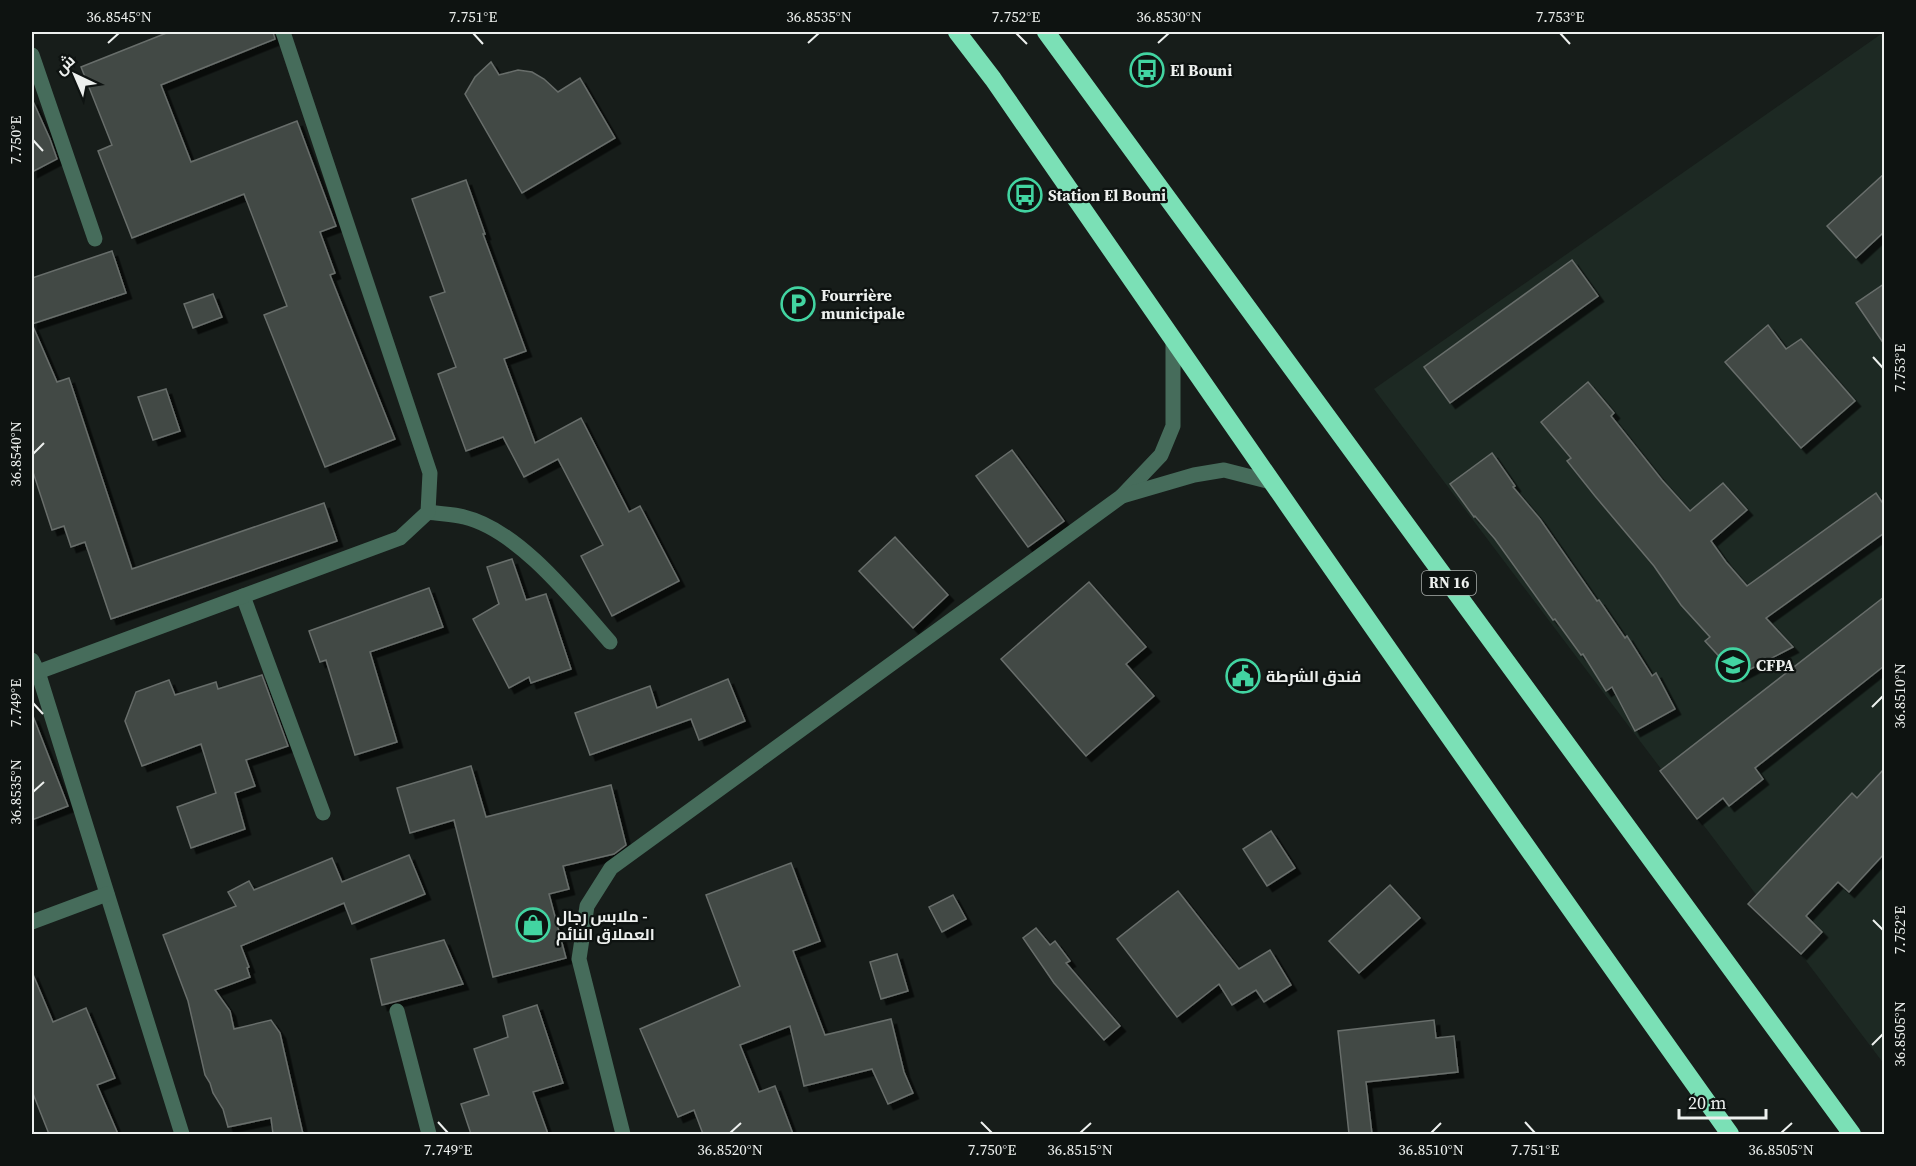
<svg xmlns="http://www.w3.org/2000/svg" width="1916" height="1166" font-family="'Source Serif 4',Cairo,serif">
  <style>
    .built { fill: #1d2923 }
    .building { fill: #424845; stroke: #686e6b; stroke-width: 1.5; filter: url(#shadow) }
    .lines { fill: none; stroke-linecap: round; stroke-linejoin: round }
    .street { stroke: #466c5b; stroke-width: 15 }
    .highway { stroke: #7be0b6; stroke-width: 18 }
    .ticks { fill: none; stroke: #edf0ee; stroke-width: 2 }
    .labels { text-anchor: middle; stroke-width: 4.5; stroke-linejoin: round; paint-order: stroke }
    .shield { fill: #0e1311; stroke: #aaaeac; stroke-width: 1.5 }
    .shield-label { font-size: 15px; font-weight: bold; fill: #edf0ee }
    .poi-label { font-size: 16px; font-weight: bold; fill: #edf0ee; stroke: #0e1311; text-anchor: start }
    .neatline { fill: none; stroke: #edf0ee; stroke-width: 2 }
    .ticks-label { font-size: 15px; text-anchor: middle; fill: #edf0ee }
  </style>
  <defs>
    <filter id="shadow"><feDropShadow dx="5.5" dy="5.5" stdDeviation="0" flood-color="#0009"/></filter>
  </defs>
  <rect width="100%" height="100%" fill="#171d1a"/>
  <polygon class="built" points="1884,32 1884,1064 1374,389"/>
  <g class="building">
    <polygon points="169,32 273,32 275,39 161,85 191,162 297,121 336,226 320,232 335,273 330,275 395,439 325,467 264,315 287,306 244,194 132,238 98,151 112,145 81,67"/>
    <polygon points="491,62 499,75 518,70 532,72 544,79 558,92 580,78 615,138 522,193 465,94 475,77"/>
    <polygon points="32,99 50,139 57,159 32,172"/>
    <polygon points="1884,174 1884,232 1856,258 1827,226"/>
    <polygon points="466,180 485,234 483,234 526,351 504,359 535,443 581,418 629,512 640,506 679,581 612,616 581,556 603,545 558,459 524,477 503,437 466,451 438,374 456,367 430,297 445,292 412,199"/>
    <polygon points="112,251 126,293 32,324 57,382 69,378 132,569 324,503 337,541 111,619 85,542 71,547 64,526 52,530 32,469 32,278"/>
    <polygon points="1572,260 1598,296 1450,403 1424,367"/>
    <polygon points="1884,284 1884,344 1856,303"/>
    <polygon points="213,294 222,317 193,328 184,304"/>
    <polygon points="1768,325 1786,349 1801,339 1855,401 1801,448 1725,362"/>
    <polygon points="1588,382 1614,413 1611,416 1662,480 1690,511 1723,483 1747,510 1711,541 1726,562 1747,586 1876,493 1884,505 1884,533 1766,618 1793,647 1737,676 1705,641 1710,637 1681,605 1654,566 1595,496 1567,461 1571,458 1541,422"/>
    <polygon points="166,389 180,431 153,440 138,397"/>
    <polygon points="1012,450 1064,521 1028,547 976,476"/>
    <polygon points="1492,453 1515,486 1513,487 1540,519 1597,601 1599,600 1625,638 1627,636 1652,676 1656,673 1675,709 1635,731 1612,687 1606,691 1583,654 1581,655 1555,619 1553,620 1495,539 1475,516 1474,517 1450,484"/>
    <polygon points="895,537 948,595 913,628 859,571"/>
    <polygon points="512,559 526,600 546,594 571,669 531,683 529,677 509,688 473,619 499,604 487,567"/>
    <polygon points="1089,582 1146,647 1126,664 1154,696 1086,756 1001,659"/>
    <polygon points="429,588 443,627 370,652 397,742 355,755 326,660 320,662 309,631"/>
    <polygon points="1884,597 1884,666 1755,768 1763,779 1729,806 1723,798 1697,819 1660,771"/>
    <polygon points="262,675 288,746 246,760 255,786 235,793 245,829 191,848 177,807 216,793 201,744 142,766 125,721 136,692 169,680 175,695 216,682 218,689"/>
    <polygon points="728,679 745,721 699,740 691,719 590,755 575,713 650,686 657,708"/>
    <polygon points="32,716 33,716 68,806 32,820"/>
    <polygon points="471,766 486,817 611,785 626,845 614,854 563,866 569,889 549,894 566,958 493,977 454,820 410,833 397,788"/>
    <polygon points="1884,769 1884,854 1849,892 1838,882 1806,916 1822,932 1801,954 1748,904 1852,793 1857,798"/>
    <polygon points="1271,831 1295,868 1267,886 1243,849"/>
    <polygon points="409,855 425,894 352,924 344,903 241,946 249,967 247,968 250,977 215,990 230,1011 234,1029 271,1020 280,1033 303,1134 273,1134 271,1118 228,1127 223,1109 213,1093 210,1083 205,1075 188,1001 163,935 236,906 228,892 249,881 254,890 332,858 342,882"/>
    <polygon points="791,863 820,941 793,951 825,1035 891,1019 904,1072 913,1093 888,1104 872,1069 804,1086 790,1026 740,1045 759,1092 775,1086 793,1134 703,1134 694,1110 678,1117 640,1029 740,986 706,895"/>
    <polygon points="1390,885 1420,918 1359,973 1329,941"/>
    <polygon points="1178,891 1239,969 1270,950 1291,985 1264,1002 1256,990 1232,1005 1219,984 1177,1017 1117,939"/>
    <polygon points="953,895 966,919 942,932 929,907"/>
    <polygon points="1036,928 1050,945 1055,941 1070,961 1066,963 1120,1026 1104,1040 1054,983 1023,938"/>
    <polygon points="444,940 463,984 382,1005 371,959"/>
    <polygon points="897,954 908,991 881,999 870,962"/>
    <polygon points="32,972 53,1022 86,1008 115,1078 97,1085 118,1134 49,1134 32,1091"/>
    <polygon points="537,1005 563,1083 533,1092 548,1134 471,1134 461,1104 489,1095 474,1049 508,1037 503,1016"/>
    <polygon points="1434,1020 1436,1038 1454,1036 1458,1072 1366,1082 1372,1134 1349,1134 1338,1031"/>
  </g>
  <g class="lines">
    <g class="street">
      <polyline points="32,55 95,239"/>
      <polyline points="1122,496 1161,455 1173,426 1173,340"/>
      <path d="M428,512C440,514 453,514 464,517C519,530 574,601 610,642"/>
      <polyline points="243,596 323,813"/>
      <polyline points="32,660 38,672 182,1134"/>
      <polyline points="38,672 400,538 428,512 430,473 283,32"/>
      <polyline points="32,922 107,894"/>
      <polyline points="397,1011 429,1134"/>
      <polyline points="623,1134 579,959 587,906 611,868 1122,496 1194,475 1224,470 1271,482"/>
    </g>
    <g class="highway">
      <path d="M957,32L993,79C1237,432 1481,785 1730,1134"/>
      <polyline points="1046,32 1852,1134"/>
    </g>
  </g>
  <path class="ticks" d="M473,33L483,44M1016,33L1027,44M1560,33L1570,44M108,43L119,33M808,43L819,33M1158,43L1169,33M33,140L43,151M1873,357L1883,368M33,454L44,443M33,703L43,714M1872,707L1883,696M33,792L44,782M1873,920L1883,930M1872,1045L1883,1034M438,1122L448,1133M981,1122L992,1133M1525,1122L1535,1133M730,1133L741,1123M1080,1133L1091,1123M1431,1133L1441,1123M1781,1133L1792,1123"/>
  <defs>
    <symbol id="bus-ring" viewBox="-11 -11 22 22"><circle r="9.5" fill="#0e1311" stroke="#42d4a1" stroke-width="1.5"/><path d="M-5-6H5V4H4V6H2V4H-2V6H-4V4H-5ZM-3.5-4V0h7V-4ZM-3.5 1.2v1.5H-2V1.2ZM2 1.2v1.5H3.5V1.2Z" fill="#42d4a1"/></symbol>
    <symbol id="parking-ring" viewBox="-11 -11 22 22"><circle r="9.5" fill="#0e1311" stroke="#42d4a1" stroke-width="1.5"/><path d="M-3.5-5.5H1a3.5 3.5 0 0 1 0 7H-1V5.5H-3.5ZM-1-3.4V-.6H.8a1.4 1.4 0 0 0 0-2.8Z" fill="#42d4a1"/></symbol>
    <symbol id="university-ring" viewBox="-11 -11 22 22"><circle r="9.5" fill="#0e1311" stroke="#42d4a1" stroke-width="1.5"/><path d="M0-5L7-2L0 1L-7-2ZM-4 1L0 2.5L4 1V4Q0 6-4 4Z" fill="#42d4a1"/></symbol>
    <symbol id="civic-ring" viewBox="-11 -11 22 22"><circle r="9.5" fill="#0e1311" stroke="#42d4a1" stroke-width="1.5"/><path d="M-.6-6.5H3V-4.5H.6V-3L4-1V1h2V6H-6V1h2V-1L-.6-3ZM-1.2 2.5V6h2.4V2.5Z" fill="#42d4a1"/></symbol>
    <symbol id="shop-ring" viewBox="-11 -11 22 22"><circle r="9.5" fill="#0e1311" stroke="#42d4a1" stroke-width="1.5"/><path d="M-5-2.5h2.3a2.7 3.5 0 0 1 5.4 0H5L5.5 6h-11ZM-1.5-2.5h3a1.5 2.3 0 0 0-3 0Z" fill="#42d4a1"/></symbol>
  </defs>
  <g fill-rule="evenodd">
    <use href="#bus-ring" x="1128" y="51" width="38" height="38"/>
    <use href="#bus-ring" x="1006" y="176" width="38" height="38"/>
    <use href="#parking-ring" x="779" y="285" width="38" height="38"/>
    <use href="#university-ring" x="1714" y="646" width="38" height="38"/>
    <use href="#civic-ring" x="1224" y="657" width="38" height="38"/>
    <use href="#shop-ring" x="514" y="906" width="38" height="38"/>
  </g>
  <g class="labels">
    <rect class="shield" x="1422" y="571" width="54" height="24" rx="4.5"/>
    <g class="shield-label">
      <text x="1449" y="588">RN 16</text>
    </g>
    <g class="poi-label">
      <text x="1170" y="76">El Bouni</text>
      <text x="1048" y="201">Station El Bouni</text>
      <text x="821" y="301">Fourrière<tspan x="821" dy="18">municipale</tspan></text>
      <text x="1756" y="671">CFPA</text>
      <text x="1266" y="682">فندق الشرطة</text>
      <text x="556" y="922">ملابس رجال -<tspan x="556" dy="18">العملاق النائم</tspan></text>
    </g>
  </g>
  <rect width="1916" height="1166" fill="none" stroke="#0e1311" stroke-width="66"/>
  <g transform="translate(75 75) rotate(316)" stroke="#0e1311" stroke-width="4.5" paint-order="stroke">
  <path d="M0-4.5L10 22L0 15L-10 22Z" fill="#edf0ee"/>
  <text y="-9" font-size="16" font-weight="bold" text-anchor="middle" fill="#edf0ee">ش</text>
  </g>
  <path d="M1679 1109v9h87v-9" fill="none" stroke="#edf0ee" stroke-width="3"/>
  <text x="1688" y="1109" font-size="18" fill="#edf0ee" stroke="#0e1311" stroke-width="4.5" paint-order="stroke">20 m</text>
  <rect x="33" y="33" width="1850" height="1100" class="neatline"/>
  <g class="ticks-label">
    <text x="119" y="22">36.8545°N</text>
    <text x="473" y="22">7.751°E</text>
    <text x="819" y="22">36.8535°N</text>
    <text x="1016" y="22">7.752°E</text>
    <text x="1169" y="22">36.8530°N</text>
    <text x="1560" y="22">7.753°E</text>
    <text transform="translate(16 140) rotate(-90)" y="5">7.750°E</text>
    <text transform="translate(1900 368) rotate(-90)" y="5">7.753°E</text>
    <text transform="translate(16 454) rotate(-90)" y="5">36.8540°N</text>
    <text transform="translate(1900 696) rotate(-90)" y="5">36.8510°N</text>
    <text transform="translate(16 703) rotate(-90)" y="5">7.749°E</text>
    <text transform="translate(16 792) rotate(-90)" y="5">36.8535°N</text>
    <text transform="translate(1900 930) rotate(-90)" y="5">7.752°E</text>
    <text transform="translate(1900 1034) rotate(-90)" y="5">36.8505°N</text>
    <text x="448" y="1155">7.749°E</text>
    <text x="730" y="1155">36.8520°N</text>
    <text x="992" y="1155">7.750°E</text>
    <text x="1080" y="1155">36.8515°N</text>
    <text x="1431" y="1155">36.8510°N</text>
    <text x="1535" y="1155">7.751°E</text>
    <text x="1781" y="1155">36.8505°N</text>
  </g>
</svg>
